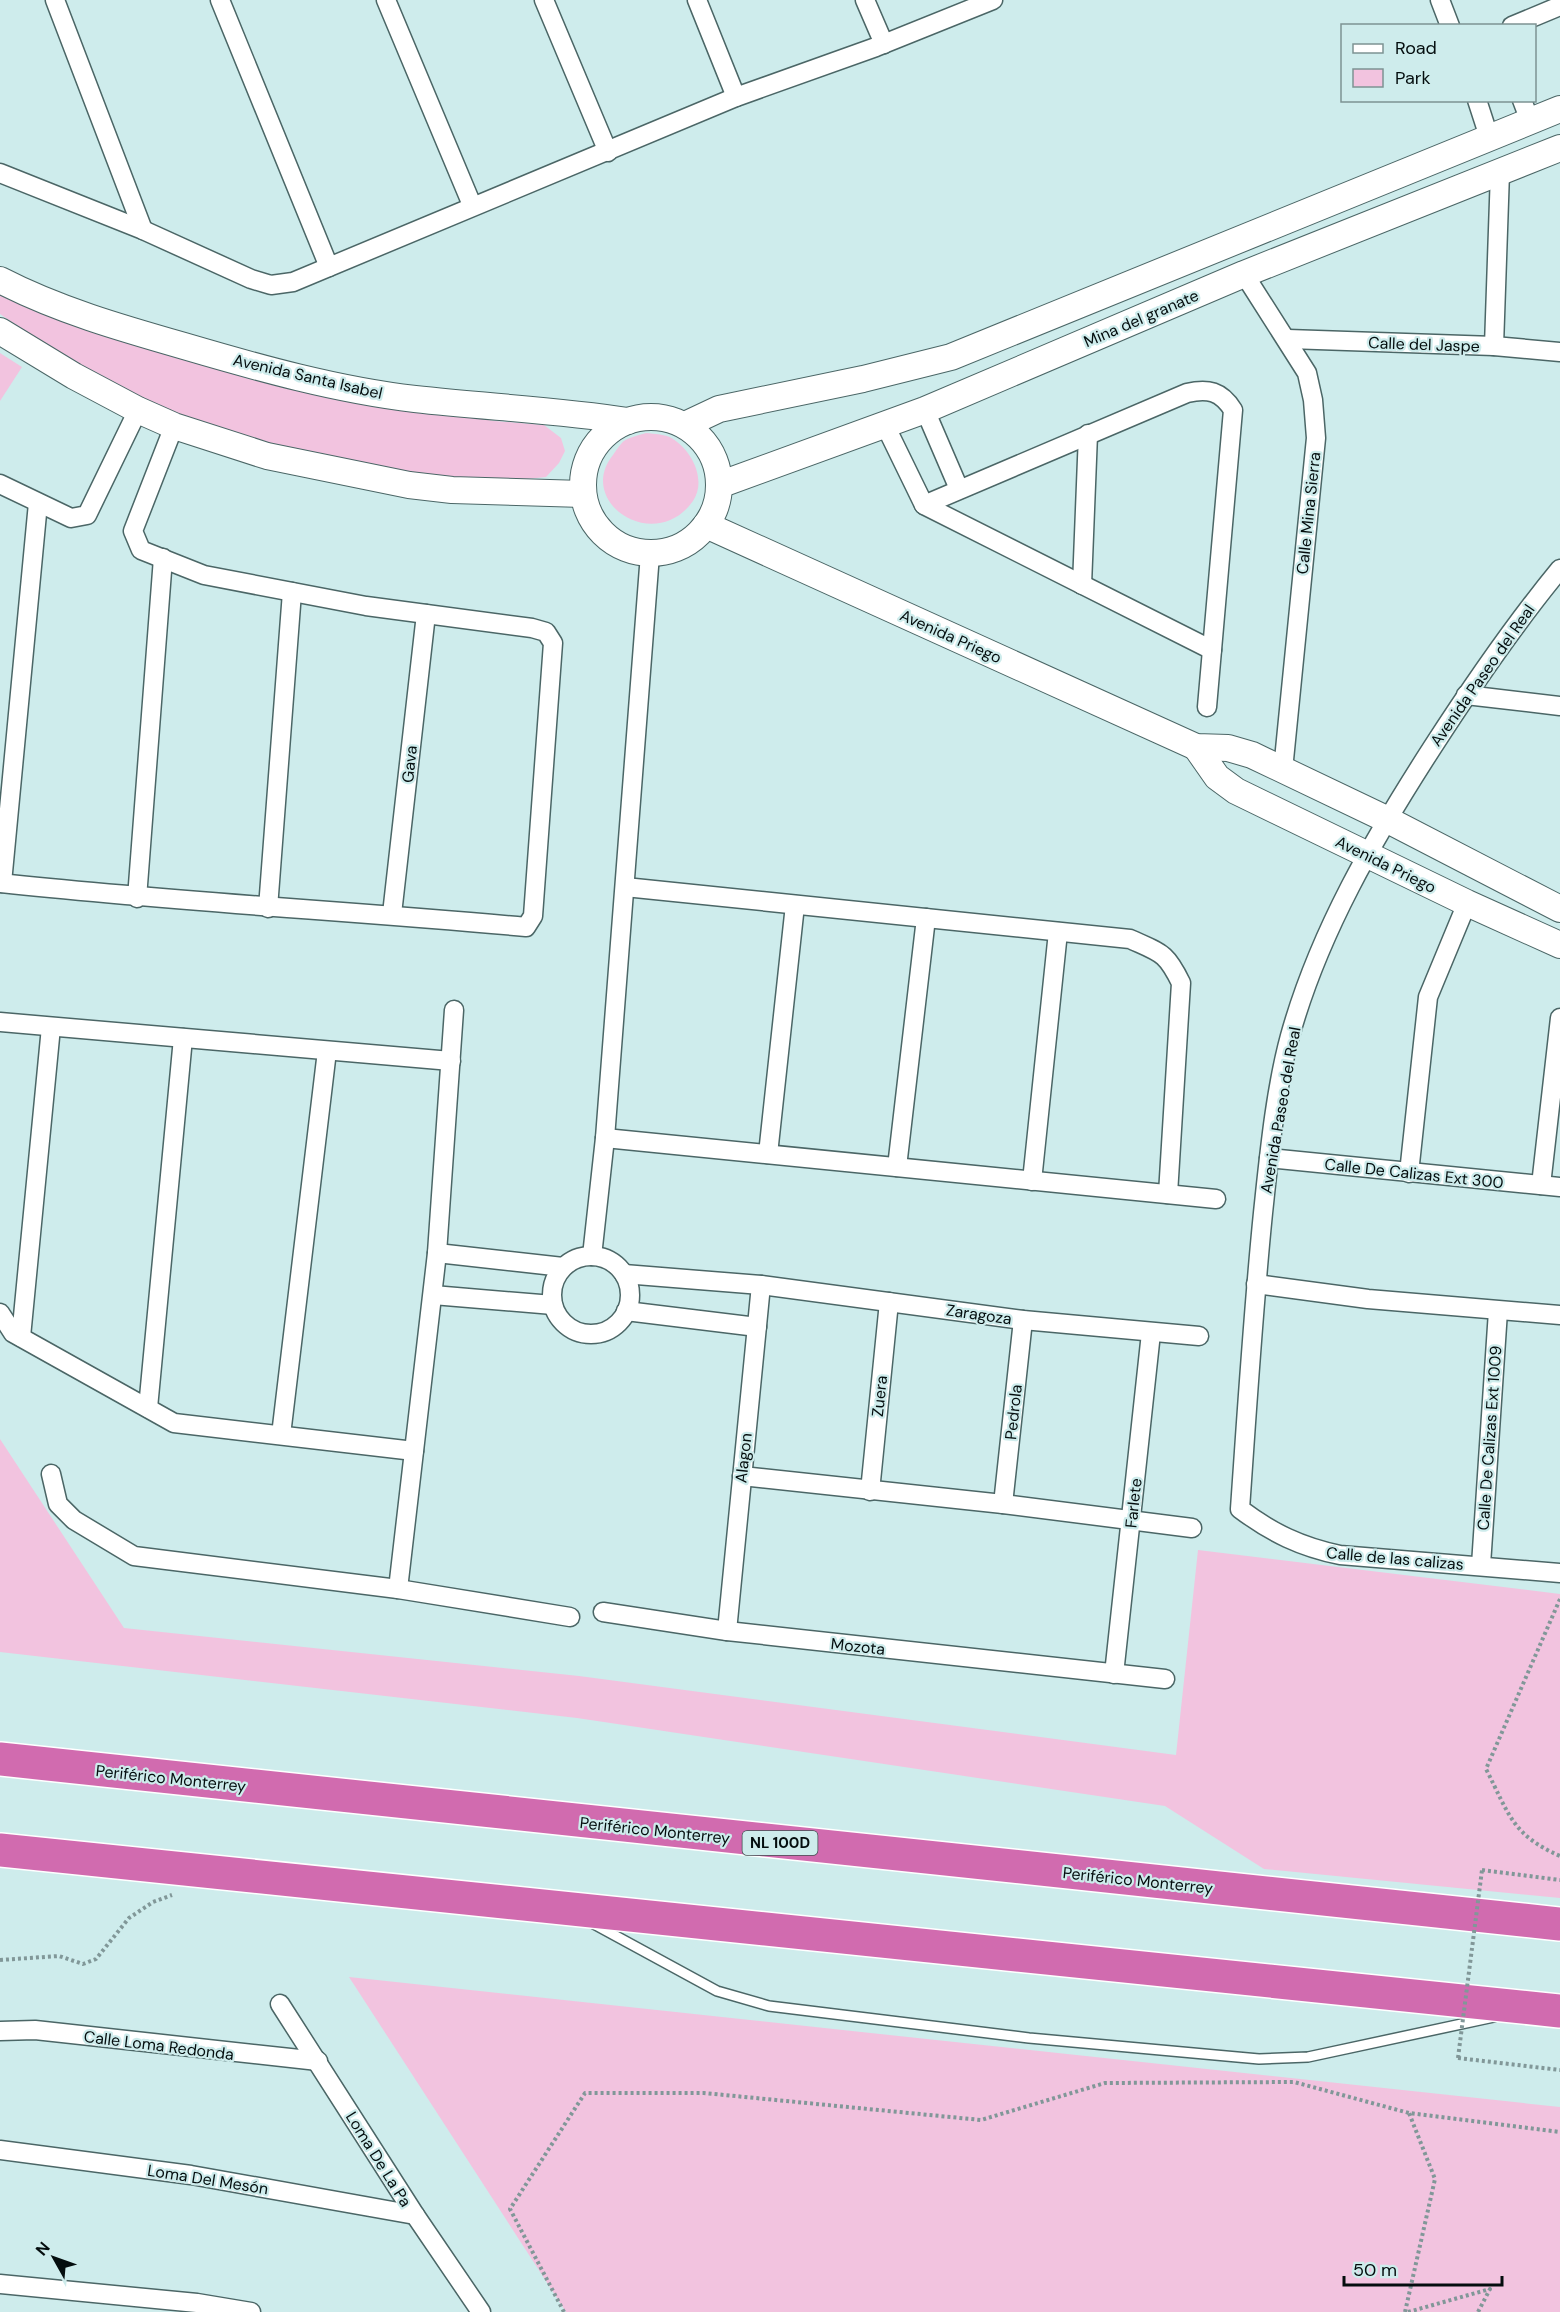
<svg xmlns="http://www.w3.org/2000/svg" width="1560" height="2312" font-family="'DM Sans',sans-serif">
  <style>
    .green { fill: #f2c3df }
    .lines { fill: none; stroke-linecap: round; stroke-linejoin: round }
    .lane-casing { stroke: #4b6666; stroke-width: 12 }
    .street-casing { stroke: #4b6666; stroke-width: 21 }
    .secondary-casing { stroke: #4b6666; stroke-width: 28 }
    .highway-casing { stroke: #fff; stroke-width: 36 }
    .path { stroke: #819798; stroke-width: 4; stroke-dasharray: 3 3; stroke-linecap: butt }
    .lane { stroke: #fff; stroke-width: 9 }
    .street { stroke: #fff; stroke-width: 18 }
    .secondary { stroke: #fff; stroke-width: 26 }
    .highway { stroke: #d16baf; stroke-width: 33 }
    .path-bridge { stroke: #819798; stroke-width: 4; stroke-dasharray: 3 3; stroke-linecap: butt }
    .labels { text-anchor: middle; stroke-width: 4.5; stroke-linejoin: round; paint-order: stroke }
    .shield { fill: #ceecec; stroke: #415051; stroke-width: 1.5 }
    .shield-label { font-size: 15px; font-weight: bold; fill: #040d0e }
    .street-label { font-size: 16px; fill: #040d0e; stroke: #ceecec }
  </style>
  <rect width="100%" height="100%" fill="#ceecec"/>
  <g class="green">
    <path d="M0,294L42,314L253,380L416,409L495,421L544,425L561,438L565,451L559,463L546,477C464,487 377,468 297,450C256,440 213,430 175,413C113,385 55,352 0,314Z"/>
    <polygon points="0,353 22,367 0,401"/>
    <path d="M646,433C654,434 666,434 673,439C692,451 707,480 693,501C655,555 575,502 613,455C616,451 620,444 624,441C630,437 640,435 646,433Z"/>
    <polygon points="0,1439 124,1628 579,1676 1176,1755 1198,1550 1560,1594 1560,1898 1264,1869 1165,1806 577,1718 0,1652"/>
    <polygon points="349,1977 1560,2107 1560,2312 566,2312"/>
  </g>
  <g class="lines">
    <defs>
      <polyline id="lane" points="592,1923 717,1991 769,2006 1029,2038 1259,2059 1308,2057 1494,2017"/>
      <g id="street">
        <polyline points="55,0 143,230"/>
        <polyline points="220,0 329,267"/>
        <polyline points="386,0 472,205"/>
        <polyline points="544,0 608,152"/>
        <polyline points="697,0 736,97"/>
        <polyline points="865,0 884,44"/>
        <polyline points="1440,0 1450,26"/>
        <polyline points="1512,26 1560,6"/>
        <polyline points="1477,100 1489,137"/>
        <polyline points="1522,100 1530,121"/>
        <polyline points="0,173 143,230 251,279 271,285 293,282 736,97 876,47 993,0"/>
        <polyline points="1244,274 1307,373 1313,400 1316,438 1283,770"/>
        <polyline points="1288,339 1494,346 1560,352"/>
        <polyline points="1494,346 1500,172"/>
        <polyline points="925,410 959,489"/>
        <polyline points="885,425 924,505 1212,650"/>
        <polyline points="0,484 71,518 87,515 138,410"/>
        <path d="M924,505L1187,393C1208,388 1221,391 1233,410L1207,707"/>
        <path d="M1560,569C1513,626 1472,686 1432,748C1374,838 1319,932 1290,1036C1275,1091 1269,1157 1263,1213C1253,1312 1247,1410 1240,1509C1272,1533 1301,1547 1340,1555L1560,1573"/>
        <polyline points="1082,585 1088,434"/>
        <polyline points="1466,695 1560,706"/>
        <path d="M0,883C175,902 351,911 526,927L533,916L553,643L546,632L532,628L366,606L204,575L141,550L133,531L174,426"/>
        <polyline points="2,883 38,503"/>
        <path d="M625,887L1130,939C1161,953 1166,952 1181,983L1168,1194"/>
        <polyline points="137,898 163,558"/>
        <polyline points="268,908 292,592"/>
        <polyline points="392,914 426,614"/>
        <polyline points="0,1022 451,1061"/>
        <polyline points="605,1138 1216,1199"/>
        <polyline points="768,1154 795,905"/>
        <polyline points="1269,1158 1560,1187"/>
        <polyline points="897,1167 926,918"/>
        <polyline points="1409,1173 1428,997 1467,903"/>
        <polyline points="1032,1181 1058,932"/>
        <polyline points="1541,1185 1560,1018"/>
        <polyline points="437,1253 563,1267"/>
        <polyline points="592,1256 605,1138 650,554"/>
        <circle cx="591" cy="1295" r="39"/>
        <polyline points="624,1274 761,1285 1023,1320 1199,1336"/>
        <polyline points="1256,1284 1368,1299 1560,1315"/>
        <polyline points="433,1295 553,1305"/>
        <polyline points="626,1311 757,1327"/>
        <polyline points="0,1313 13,1333 174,1423 414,1451"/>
        <polyline points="21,1337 51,1027"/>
        <polyline points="148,1408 183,1038"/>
        <polyline points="281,1435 327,1051"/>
        <polyline points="51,1474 58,1504 74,1520 134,1556 398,1589 570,1617"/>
        <polyline points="742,1476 1003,1504 1192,1528"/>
        <polyline points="870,1491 889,1302"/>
        <polyline points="1003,1504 1023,1320"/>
        <polyline points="1481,1565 1498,1311"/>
        <polyline points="398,1589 437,1253 454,1010"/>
        <polyline points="603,1612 727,1631 1165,1679"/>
        <polyline points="727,1631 761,1285"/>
        <polyline points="1114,1674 1151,1333"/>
        <polyline points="280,2004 415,2215 481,2312"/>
        <polyline points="0,2031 35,2030 318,2061"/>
        <polyline points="0,2150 191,2175 415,2215"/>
        <polyline points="0,2284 197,2303 251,2312"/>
      </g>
      <g id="secondary">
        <path d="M0,280C58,310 121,328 184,346C259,368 337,390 415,399C486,407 558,410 628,421"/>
        <polyline points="0,331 74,376 138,410 174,426 267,456 409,485 452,490 583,494"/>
        <circle cx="651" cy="485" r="68"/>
        <polyline points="685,425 719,409 863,379 951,357 1560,109"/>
        <polyline points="719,485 925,410 1244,274 1560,148"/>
        <polyline points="706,525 1196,747 1228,748 1252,755 1386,819 1560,909"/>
        <polyline points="1196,747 1217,777 1236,791 1467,903 1560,945"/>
      </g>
      <g id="highway">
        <polyline points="0,1759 1560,1924"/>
        <polyline points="0,1850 1560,2011"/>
      </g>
    </defs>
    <use href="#lane" class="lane-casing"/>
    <use href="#street" class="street-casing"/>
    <use href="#secondary" class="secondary-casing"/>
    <use href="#highway" class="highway-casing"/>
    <g class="path">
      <path d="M1560,1599L1486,1769C1509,1814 1512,1835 1560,1856"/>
      <polyline points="1482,1870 1560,1880"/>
      <polyline points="0,1960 59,1956 83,1964 96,1959 129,1918 153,1902 172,1895"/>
      <polyline points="1458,2058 1560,2070"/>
      <polyline points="564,2312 510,2209 585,2093 704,2093 981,2120 1105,2083 1294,2082 1409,2113"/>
      <polyline points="1405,2312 1435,2179 1409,2113 1560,2132"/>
      <polyline points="1408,2312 1490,2289 1478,2312"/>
    </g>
    <use href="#lane" class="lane"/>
    <use href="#street" class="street"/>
    <use href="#secondary" class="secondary"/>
    <use href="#highway" class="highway"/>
    <polyline class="path-bridge" points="1458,2058 1482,1870"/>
  </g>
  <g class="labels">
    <rect class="shield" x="742.5" y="1831" width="75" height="24" rx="4.5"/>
    <g class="shield-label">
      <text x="780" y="1848">NL 100D</text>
    </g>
    <g class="street-label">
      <text transform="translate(1141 318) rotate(-23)" y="6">Mina del granate</text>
      <text transform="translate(1424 344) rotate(2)" y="6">Calle del Jaspe</text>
      <text transform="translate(308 376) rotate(13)" y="6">Avenida Santa Isabel</text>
      <text transform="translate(1308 513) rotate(-84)" y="6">Calle Mina Sierra</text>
      <text transform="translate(951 636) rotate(24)" y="6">Avenida Priego</text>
      <text transform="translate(1482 675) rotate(-55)" y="6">Avenida Paseo del Real</text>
      <text transform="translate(409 764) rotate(-84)" y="6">Gava</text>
      <text transform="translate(1386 864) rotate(26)" y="6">Avenida Priego</text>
      <text transform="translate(1280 1110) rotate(-80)" y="6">Avenida Paseo del Real</text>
      <text transform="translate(1414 1173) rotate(6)" y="6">Calle De Calizas Ext 300</text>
      <text transform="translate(979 1314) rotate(8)" y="6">Zaragoza</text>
      <text transform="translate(879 1396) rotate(-84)" y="6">Zuera</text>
      <text transform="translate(1013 1412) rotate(-84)" y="6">Pedrola</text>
      <text transform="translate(1489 1438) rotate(-86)" y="6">Calle De Calizas Ext 1009</text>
      <text transform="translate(743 1458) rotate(-84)" y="6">Alagon</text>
      <text transform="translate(1133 1503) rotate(-84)" y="6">Farlete</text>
      <text transform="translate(1395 1558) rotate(5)" y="6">Calle de las calizas</text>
      <text transform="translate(858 1646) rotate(6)" y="6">Mozota</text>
      <text transform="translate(171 1778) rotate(6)" y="6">Periférico Monterrey</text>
      <text transform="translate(655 1830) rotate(6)" y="6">Periférico Monterrey</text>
      <text transform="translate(1138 1880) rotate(6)" y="6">Periférico Monterrey</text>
      <text transform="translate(159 2045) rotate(7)" y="6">Calle Loma Redonda</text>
      <text transform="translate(379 2159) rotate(58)" y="6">Loma De La Pa</text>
      <text transform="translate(208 2179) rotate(9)" y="6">Loma Del Mesón</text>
    </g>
  </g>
  <rect x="1341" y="24" width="195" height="78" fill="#ceecec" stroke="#7d9393" stroke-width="1.5"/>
  <rect x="1353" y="44" width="30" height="9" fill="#ffffff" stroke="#7d9393" stroke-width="1.5"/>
  <text x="1395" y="54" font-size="18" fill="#040d0e">Road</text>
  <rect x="1353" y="69" width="30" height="18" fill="#f2c3df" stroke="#7d9393" stroke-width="1.5"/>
  <text x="1395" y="84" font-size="18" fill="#040d0e">Park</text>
  <g transform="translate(54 2258) rotate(310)" stroke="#ceecec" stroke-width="4.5" paint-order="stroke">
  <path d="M0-4.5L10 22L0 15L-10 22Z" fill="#040d0e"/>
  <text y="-9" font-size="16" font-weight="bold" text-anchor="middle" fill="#040d0e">N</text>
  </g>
  <path d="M1344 2276v9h158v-9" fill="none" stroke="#040d0e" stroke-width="3"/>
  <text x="1353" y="2276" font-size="18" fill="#040d0e" stroke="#ceecec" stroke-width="4.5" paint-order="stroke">50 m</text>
</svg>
